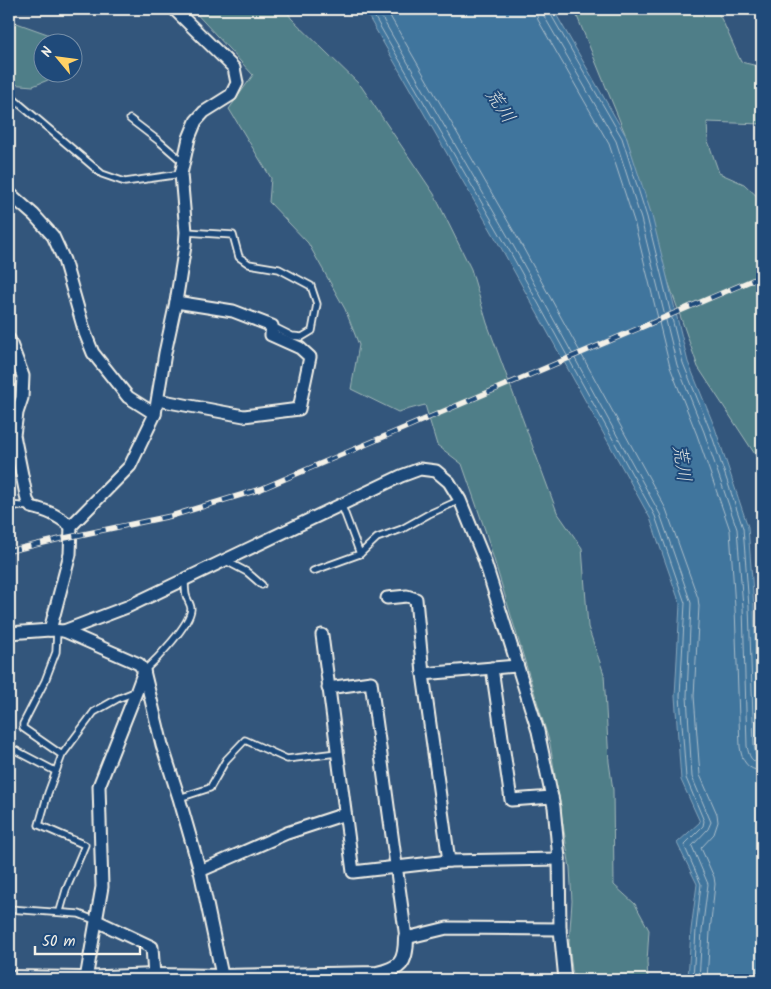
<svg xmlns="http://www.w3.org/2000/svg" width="771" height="989" font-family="Kalam,'Klee One',sans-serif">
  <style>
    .green { fill: #4f7e88; stroke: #a2b8b8 }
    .water { fill: #40749d; stroke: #88a6bb }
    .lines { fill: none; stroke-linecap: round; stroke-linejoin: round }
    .shore { stroke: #acbfca; stroke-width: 1 }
    .service-casing { stroke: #f4f1e8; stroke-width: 9 }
    .minor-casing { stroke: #f4f1e8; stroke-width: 15 }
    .tertiary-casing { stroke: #f4f1e8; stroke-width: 18 }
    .service { stroke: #1f4a7a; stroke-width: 5.5 }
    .minor { stroke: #1f4a7a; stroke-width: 11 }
    .tertiary { stroke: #1f4a7a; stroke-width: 14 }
    .rail-casing { stroke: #f4f1e8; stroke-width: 5.5 }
    .rail { stroke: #1f4a7a; stroke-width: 4; stroke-dasharray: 11; stroke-linecap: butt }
    .labels { text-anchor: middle; stroke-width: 4; stroke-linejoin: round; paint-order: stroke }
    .water-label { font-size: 19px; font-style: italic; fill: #d9dedd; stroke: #1f4a7a }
  </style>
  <rect width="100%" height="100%" fill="#33567c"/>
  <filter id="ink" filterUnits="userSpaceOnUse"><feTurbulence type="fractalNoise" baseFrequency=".02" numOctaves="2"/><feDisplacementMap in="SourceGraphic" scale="10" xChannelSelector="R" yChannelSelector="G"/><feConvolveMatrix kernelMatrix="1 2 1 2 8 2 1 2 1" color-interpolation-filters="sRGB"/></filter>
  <g filter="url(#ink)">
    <g class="green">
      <polygon points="192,9 286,9 291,18 361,86 434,194 471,269 487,323 557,512 582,548 588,627 604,674 609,762 613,790 614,885 635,904 649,930 647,962 648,980 576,980 572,970 569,943 572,901 570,868 550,744 485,530 462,464 437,445 425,405 398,412 351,389 359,345 345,309 308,243 269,202 271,178 229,109 253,75"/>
      <polygon points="574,9 716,9 724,24 741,62 762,67 762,124 707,122 708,141 719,173 744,184 762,201 762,465 698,367 668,281 626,136"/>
      <polygon points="9,11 14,22 53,36 55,42 42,42 42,72 63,73 63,74 33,86 9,84"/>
    </g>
    <polygon class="water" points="364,9 553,9 626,136 652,216 688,362 715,428 748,527 754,607 759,745 762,766 762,980 688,980 691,930 697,884 677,843 700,822 681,780 675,696 680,604 650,518 504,253"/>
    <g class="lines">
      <g class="shore">
        <polyline points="370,9 509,250 655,516 685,603 680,696 686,778 704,821 703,826 684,845 701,884 696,930 693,980"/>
        <polyline points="377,9 514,247 660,514 691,603 687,696 692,777 711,822 708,829 692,846 708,884 702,931 699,980"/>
        <polyline points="386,9 521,244 666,509 698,598 699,606 694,696 700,775 717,814 718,822 714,834 701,848 714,877 715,884 710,932 707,980"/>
        <path d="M535,9L538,20L609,144L634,221L670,367L697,435L730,530L735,608L740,747C742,761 747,770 762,771"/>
        <path d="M543,9L544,16L616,141L641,219L677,365L704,432L737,529L743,607L747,746C749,756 751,763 762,763"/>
        <polyline points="549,9 550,13 622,138 647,217 683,363 710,430 743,528 749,607 754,745 756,755 762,757"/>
      </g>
      <defs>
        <g id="service">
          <polyline points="9,95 102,174 125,182 181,174"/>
          <polyline points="130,119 160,142 183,162"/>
          <polyline points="186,232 233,235 239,257 249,264 279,269 311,286 317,304 312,331 302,337 292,336 272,326"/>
          <polyline points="9,505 31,507"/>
          <polyline points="342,506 360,554"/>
          <polyline points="226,561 247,572 262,585"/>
          <polyline points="313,571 360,554 377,538 402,529 429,514 460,500"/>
          <polyline points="57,630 56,652 45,681 23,724 23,728 62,755"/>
          <path d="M144,671C156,660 190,625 191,609C191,604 187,600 186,595C185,590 185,584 185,579"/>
          <polyline points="9,750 15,750 55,771"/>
          <polyline points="179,798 210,788 226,760 245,740 287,759 337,753"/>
          <polyline points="9,909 79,914 97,921"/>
          <polyline points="60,911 66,890 85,845 39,825 48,793 62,755 94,712 117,699 137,691"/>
        </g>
        <g id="minor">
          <polyline points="9,193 34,215 53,236 64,260 85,333 93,353 128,397 155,414"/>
          <path d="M9,339L23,376L22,398L17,413L14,435L27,500L31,507C49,511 56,515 71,526"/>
          <polyline points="158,400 244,416 299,409 310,357 300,348 271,335 272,326 233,311 176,302"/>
          <polyline points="387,598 407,596 416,599 423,674 449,861"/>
          <polyline points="50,630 70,554 71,526 130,466 155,414 165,353 176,302 185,246 186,232 181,174 189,138 196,121 204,112 231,95 237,83 234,68 174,9"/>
          <polyline points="64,631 127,607 401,476 420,469 436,471 449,482 460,500 484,559 538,731 554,807 559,859 560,929 565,980"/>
          <polyline points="9,633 50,630 64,631 139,664 144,671 162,745 179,798 200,871 223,980"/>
          <polyline points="322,635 353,872 449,861 559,859"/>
          <polyline points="492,668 511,800 552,797"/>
          <polyline points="423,674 517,666"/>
          <polyline points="328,688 371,682 406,938 447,928 560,929"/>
          <polyline points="200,871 287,833 345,814"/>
          <polyline points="97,921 152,947 154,976"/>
          <polyline points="86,979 102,887 99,786 137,690 144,671"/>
        </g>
        <path id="tertiary" d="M9,978L81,979L154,976L222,977L377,974C400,969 406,963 406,938"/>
      </defs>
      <use href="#service" class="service-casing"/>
      <use href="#minor" class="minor-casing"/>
      <use href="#tertiary" class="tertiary-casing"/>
      <use href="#service" class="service"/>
      <use href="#minor" class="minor"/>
      <use href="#tertiary" class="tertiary"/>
      <defs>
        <polyline id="rail" points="9,551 60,539 171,516 261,489 762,276"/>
      </defs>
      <use href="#rail" class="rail-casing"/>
      <use href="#rail" class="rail"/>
    </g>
  </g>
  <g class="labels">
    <g class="water-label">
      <text transform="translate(501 105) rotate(57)" y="7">荒川</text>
      <text transform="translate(683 463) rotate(82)" y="7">荒川</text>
    </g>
  </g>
  <rect width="771" height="989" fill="none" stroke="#1f4a7a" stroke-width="30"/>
  <rect x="15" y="15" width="741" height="959" fill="none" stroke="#f4f1e8" stroke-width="2" filter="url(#ink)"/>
  <g transform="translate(58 58) rotate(299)"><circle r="24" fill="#1f4a7a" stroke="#748da6"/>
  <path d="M0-4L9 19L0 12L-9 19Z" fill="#ffd166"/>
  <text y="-8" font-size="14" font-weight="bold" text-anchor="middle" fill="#f4f1e8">N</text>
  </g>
  <path d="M35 946v8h105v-8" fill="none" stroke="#f4f1e8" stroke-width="2.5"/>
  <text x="42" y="946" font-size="15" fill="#f4f1e8" stroke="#1f4a7a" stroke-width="4" paint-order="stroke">50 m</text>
</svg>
